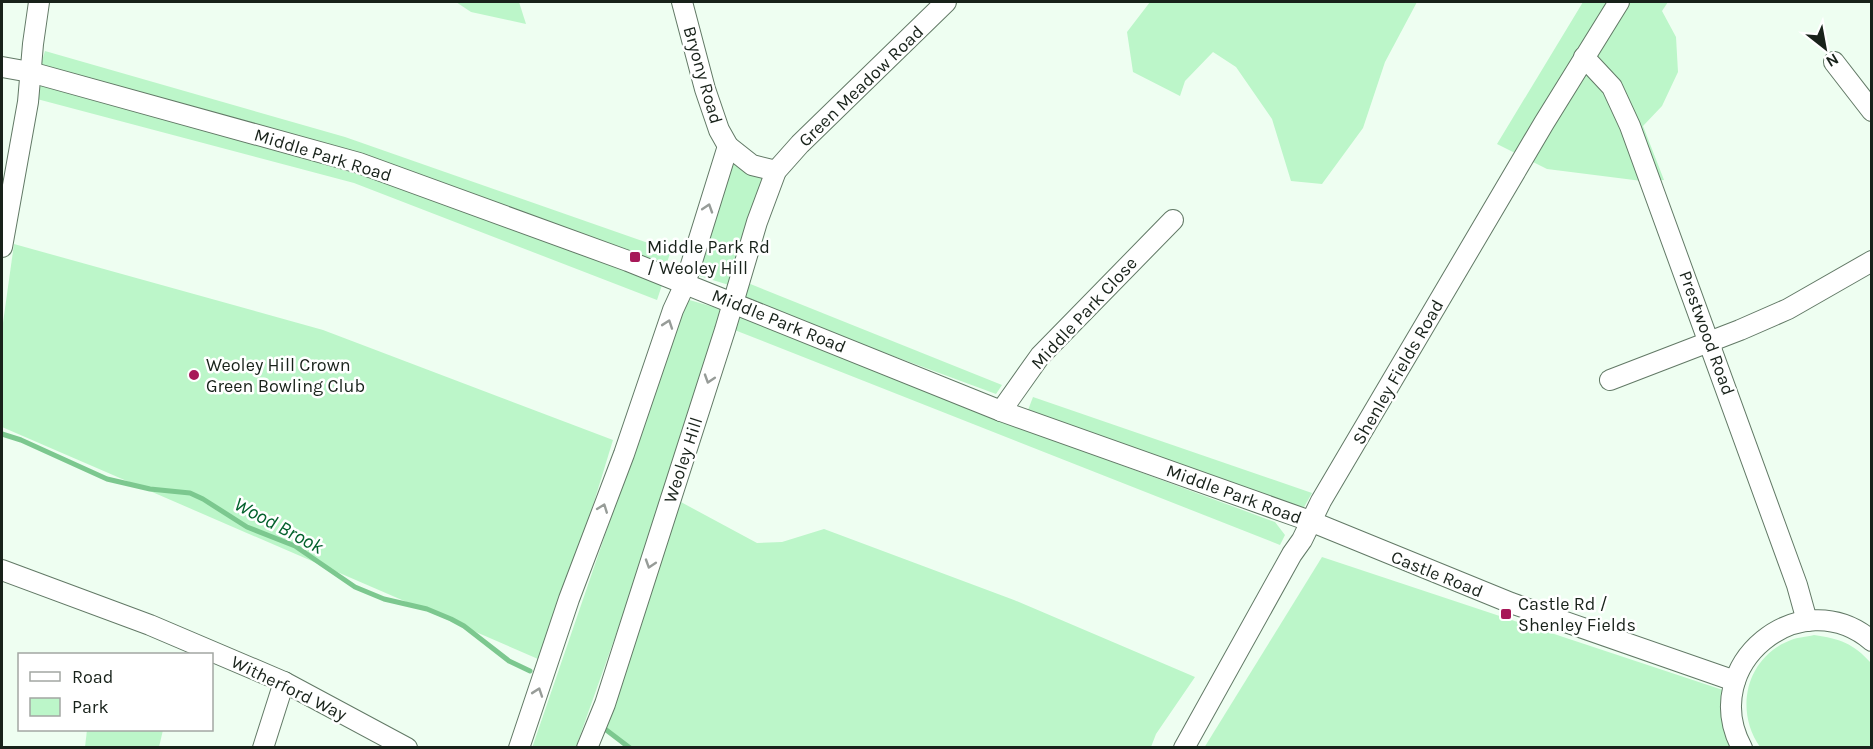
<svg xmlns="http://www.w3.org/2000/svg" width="1873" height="749" font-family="Karla,sans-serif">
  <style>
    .green { fill: #bcf6c9 }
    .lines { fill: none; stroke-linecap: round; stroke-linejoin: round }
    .stream { stroke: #7cc88f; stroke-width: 5 }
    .minor-casing { stroke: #627966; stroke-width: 22 }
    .minor { stroke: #fff; stroke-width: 20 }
    .oneway { stroke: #979c98 }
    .poi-dot { fill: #a71858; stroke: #fff; stroke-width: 2 }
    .labels { text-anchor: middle; stroke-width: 5; stroke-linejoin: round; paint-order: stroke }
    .street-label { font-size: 18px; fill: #18221a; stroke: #fff }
    .poi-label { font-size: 18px; fill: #18221a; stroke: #fff; text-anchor: start }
    .water-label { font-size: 20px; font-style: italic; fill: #04612d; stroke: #fff }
  </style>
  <rect width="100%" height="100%" fill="#eefef1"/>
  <g class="green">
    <polygon points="456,2 519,2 526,24 471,12"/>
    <polygon points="1150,2 1417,2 1385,62 1363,128 1322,184 1291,181 1272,119 1236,67 1213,52 1185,81 1180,96 1133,72 1127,32"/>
    <polygon points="1583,2 1668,2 1662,11 1676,37 1678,72 1662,106 1643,126 1664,180 1642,181 1547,169 1497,144"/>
    <polygon points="45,51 345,137 671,251 665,268 39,70"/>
    <polygon points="40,85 350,167 663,282 657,300 354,183 37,99"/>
    <polygon points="730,161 768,178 729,285 693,274"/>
    <polygon points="14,244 323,330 613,440 545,662 2,427 2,330"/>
    <polygon points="743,281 1002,385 996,394 739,299"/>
    <polygon points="686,299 724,310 669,485 576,747 532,748"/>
    <polygon points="735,312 1010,424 1275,522 1285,535 1280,545 732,329"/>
    <polygon points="1033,397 1312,493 1303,509 1028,410"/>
    <polygon points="679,501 757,543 782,542 824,529 1014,600 1195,677 1156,734 1151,747 625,748 605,729"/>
    <polygon points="1322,557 1735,694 1737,747 1204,748"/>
    <path d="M1814,635C1840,639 1853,643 1871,663V747H1760C1734,710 1746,657 1791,640C1798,637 1806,637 1814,635Z"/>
    <polygon points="87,730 163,730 159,747 85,747"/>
  </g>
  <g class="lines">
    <g class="stream">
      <polyline points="2,434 21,440 107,479 150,489 190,493 203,499 247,527 295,546 355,587 384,599 427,609 451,619 464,626 509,661 530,671"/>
      <polyline points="601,726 630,748"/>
    </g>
    <defs>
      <g id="minor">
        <polyline points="682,2 705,89 719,130 728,146 752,165 776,171"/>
        <polyline points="1584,57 1612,87 1630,126 1797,585 1807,621"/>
        <polyline points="1834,62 1872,111"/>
        <polyline points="2,67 30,72 359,163 628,261 1001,411 1310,521 1511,603 1735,681"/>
        <polyline points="2,247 28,102 33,44 39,2"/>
        <polyline points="1610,380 1740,330 1788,309 1872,261"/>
        <polyline points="1001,411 1040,356 1173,220"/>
        <polyline points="2,570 150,625 284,682 407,748"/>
        <polyline points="263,748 284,682"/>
        <polyline points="519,748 569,599 624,454 673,310 685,284 728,146"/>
        <polyline points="587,748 605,704 725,330 757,222 776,171 800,144 946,2"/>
        <polyline points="1184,748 1292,554 1302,540 1321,501 1544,123 1619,2"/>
        <path d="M1742,748C1697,665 1800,580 1872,641"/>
      </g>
    </defs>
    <use href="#minor" class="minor-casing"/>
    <use href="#minor" class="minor"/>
  </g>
  <defs><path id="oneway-chevron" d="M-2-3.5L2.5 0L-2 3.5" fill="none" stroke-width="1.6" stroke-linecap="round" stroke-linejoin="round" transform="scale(1.5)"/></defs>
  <g class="oneway">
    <use href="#oneway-chevron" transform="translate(708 208) rotate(-72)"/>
    <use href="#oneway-chevron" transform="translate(668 324) rotate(-71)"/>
    <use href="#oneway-chevron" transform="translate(709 379) rotate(108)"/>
    <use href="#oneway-chevron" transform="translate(603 508) rotate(-69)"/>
    <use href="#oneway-chevron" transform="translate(650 564) rotate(108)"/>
    <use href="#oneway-chevron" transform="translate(538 692) rotate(-71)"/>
  </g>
  <g class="poi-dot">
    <rect x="629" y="251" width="12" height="12" rx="3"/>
    <circle cx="194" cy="375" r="6"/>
    <rect x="1500" y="608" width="12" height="12" rx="3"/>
  </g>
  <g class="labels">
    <g class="street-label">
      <text transform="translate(703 75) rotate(74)" y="6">Bryony Road</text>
      <text transform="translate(861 86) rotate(-44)" y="6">Green Meadow Road</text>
      <text transform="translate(323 155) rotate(17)" y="6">Middle Park Road</text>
      <text transform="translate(1084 313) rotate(-47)" y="6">Middle Park Close</text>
      <text transform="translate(779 321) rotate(22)" y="6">Middle Park Road</text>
      <text transform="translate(1707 333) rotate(70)" y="6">Prestwood Road</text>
      <text transform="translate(1398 372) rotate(-60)" y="6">Shenley Fields Road</text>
      <text transform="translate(683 460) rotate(-72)" y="6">Weoley Hill</text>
      <text transform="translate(1234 494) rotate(20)" y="6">Middle Park Road</text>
      <text transform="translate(1437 574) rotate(22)" y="6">Castle Road</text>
      <text transform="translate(289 688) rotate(26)" y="6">Witherford Way</text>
    </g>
    <g class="poi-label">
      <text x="647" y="253">Middle Park Rd<tspan x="647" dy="21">/ Weoley Hill</tspan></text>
      <text x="206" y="371">Weoley Hill Crown<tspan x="206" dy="21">Green Bowling Club</tspan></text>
      <text x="1518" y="610">Castle Rd /<tspan x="1518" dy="21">Shenley Fields</tspan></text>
    </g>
    <g class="water-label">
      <text transform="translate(279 525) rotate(28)" y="7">Wood Brook</text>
    </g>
  </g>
  <rect width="1873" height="749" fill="none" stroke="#18221a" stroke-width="6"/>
  <rect x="18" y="653" width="195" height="78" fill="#ffffff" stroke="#a3a7a3" stroke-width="1.5"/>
  <rect x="30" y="672" width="30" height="9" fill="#ffffff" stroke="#a3a7a3" stroke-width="1.5"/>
  <text x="72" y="683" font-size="18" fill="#18221a">Road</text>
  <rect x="30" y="698" width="30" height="18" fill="#bcf6c9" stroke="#a3a7a3" stroke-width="1.5"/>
  <text x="72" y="713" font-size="18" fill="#18221a">Park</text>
  <g transform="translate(1825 48) rotate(149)" stroke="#ffffff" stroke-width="4.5" paint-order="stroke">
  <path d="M0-4.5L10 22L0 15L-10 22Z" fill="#18221a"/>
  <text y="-9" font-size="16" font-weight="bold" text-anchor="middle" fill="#18221a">N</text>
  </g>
</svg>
